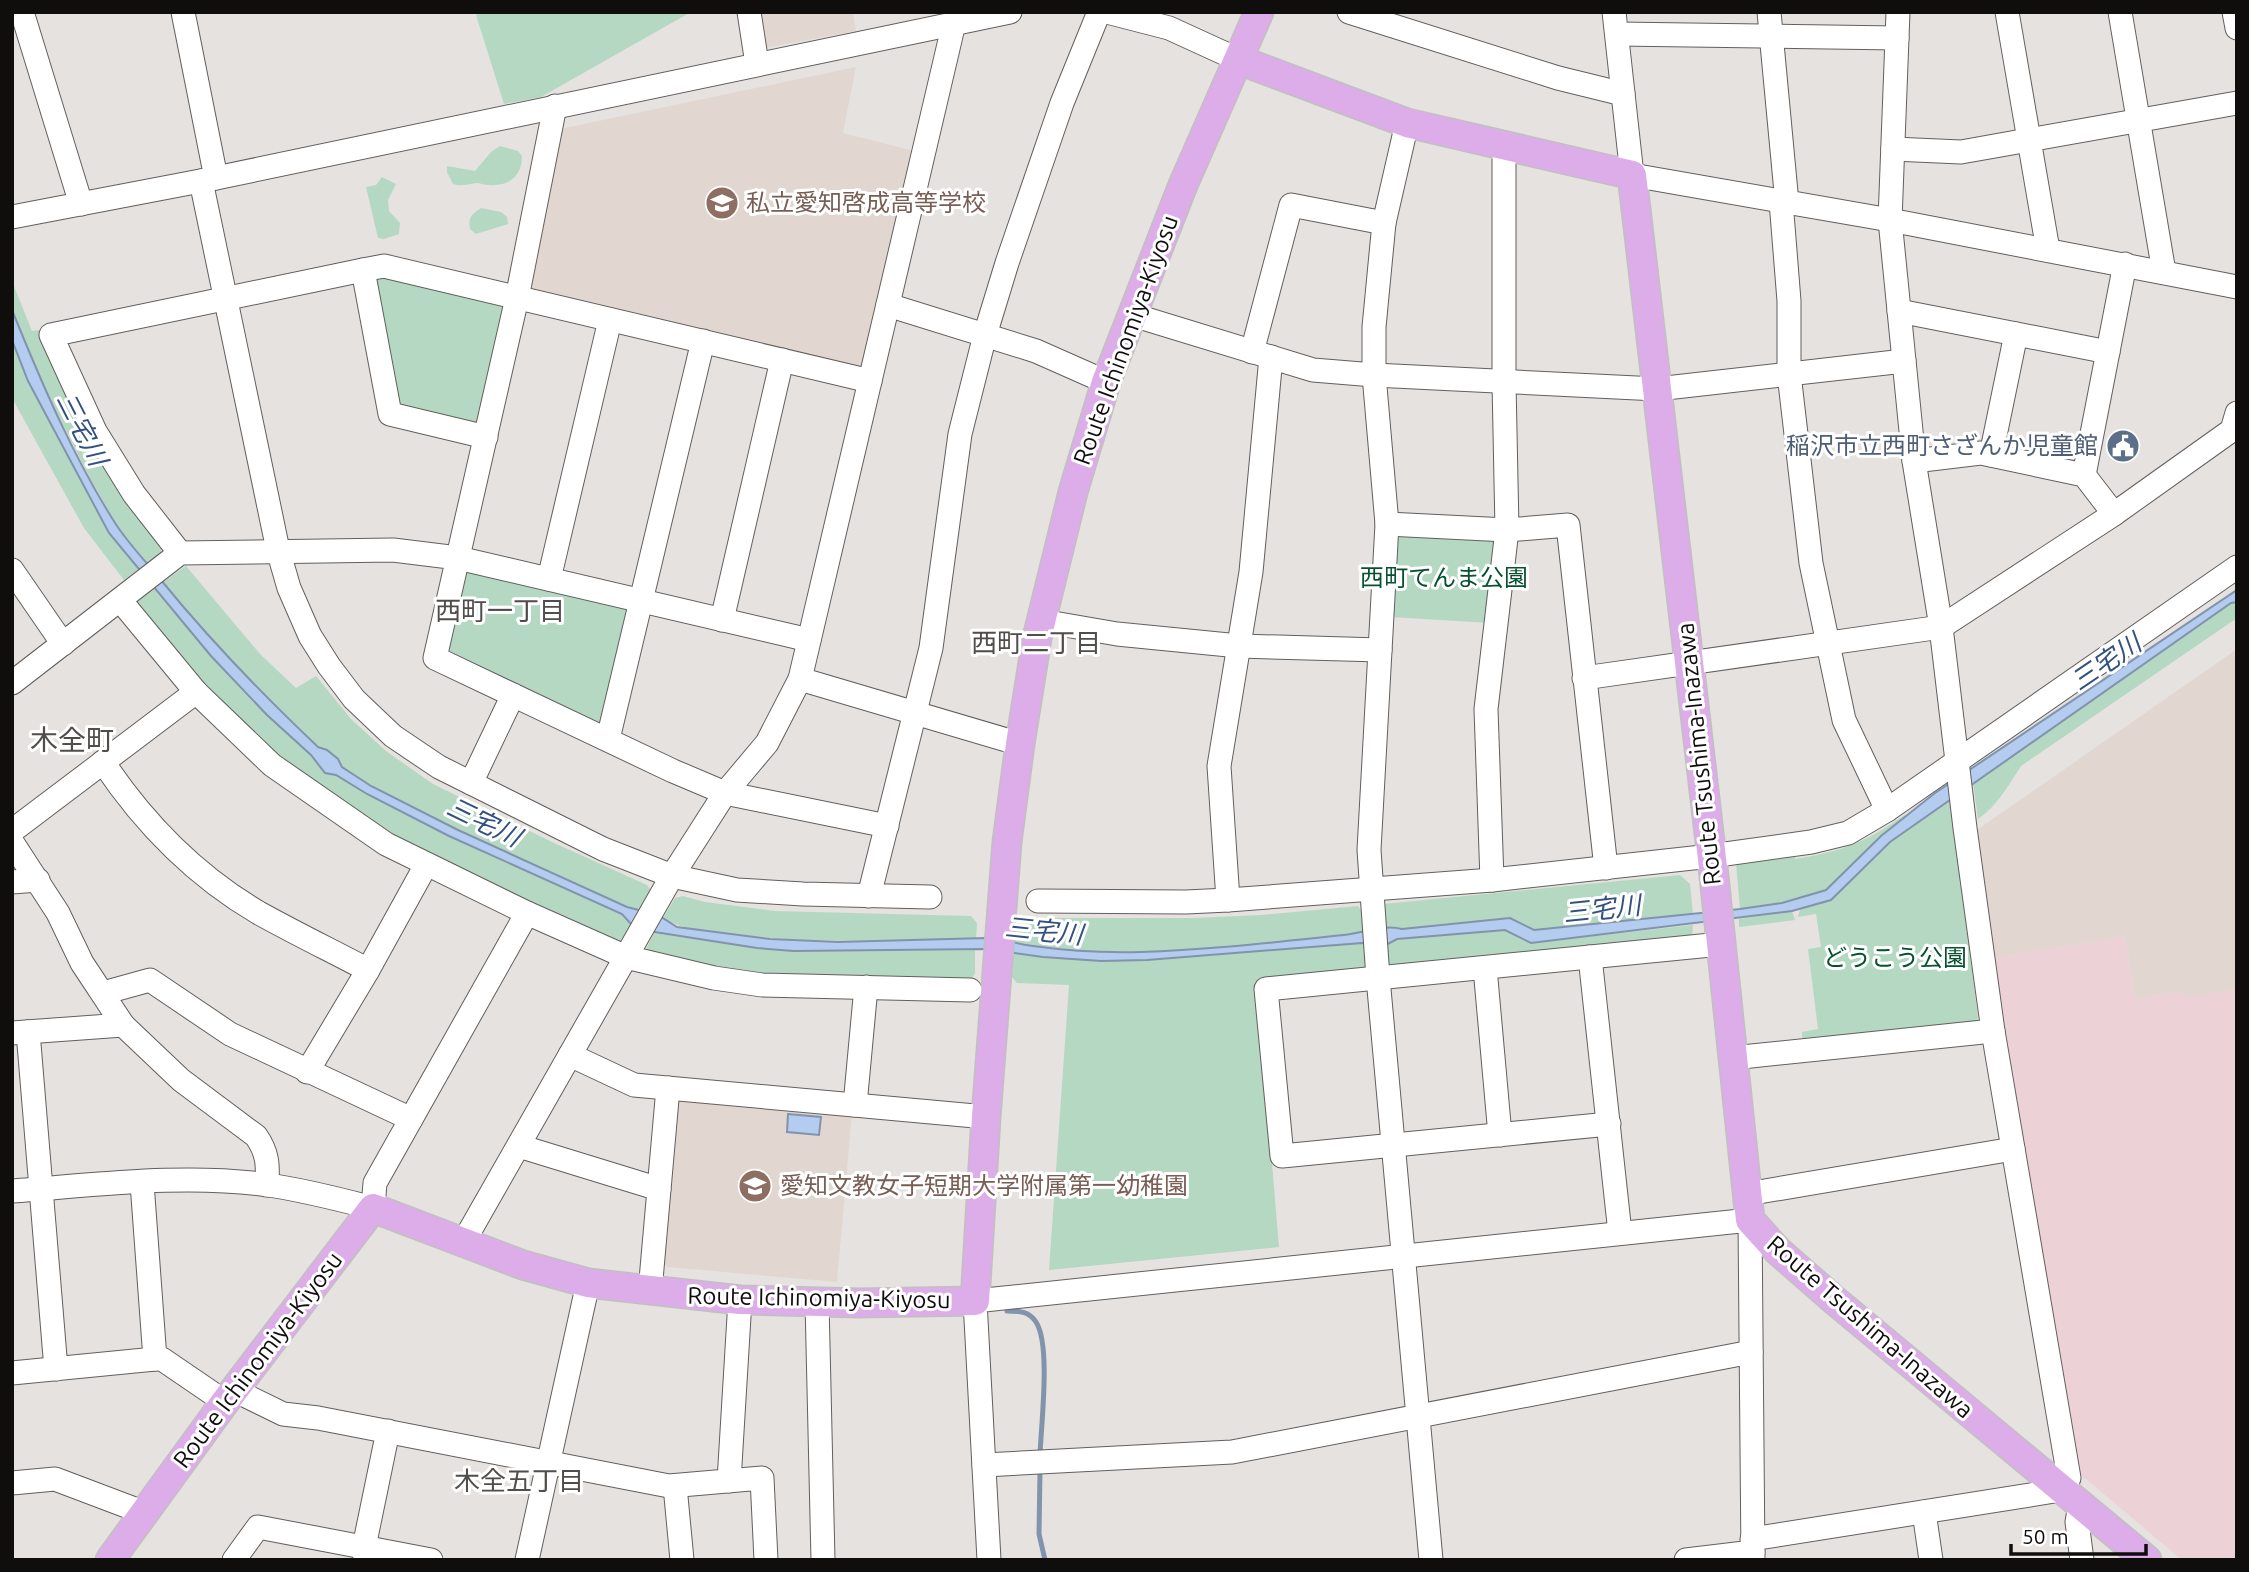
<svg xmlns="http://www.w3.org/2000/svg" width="2249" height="1572" font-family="Ubuntu,'Noto Sans JP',sans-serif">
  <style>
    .commercial { fill: #ecd1d7 }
    .built { fill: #e2d7d0 }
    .green { fill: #b5d8c2 }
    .water { fill: #b3ccf0; stroke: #8293ac; stroke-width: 2 }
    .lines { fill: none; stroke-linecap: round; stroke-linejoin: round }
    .stream { stroke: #8293ac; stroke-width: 5 }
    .minor-casing { stroke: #625f5d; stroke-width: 25 }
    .major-casing { stroke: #c1c0c0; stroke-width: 31 }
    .minor { stroke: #fff; stroke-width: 23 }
    .major { stroke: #dcade8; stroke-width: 28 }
    .labels { text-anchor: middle; stroke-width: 6; stroke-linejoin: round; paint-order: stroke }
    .education-label { font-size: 24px; fill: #785e54; stroke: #fff; text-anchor: start }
    .street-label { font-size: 24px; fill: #0f0e0d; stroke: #fff }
    .service-label { font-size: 24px; fill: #4e5e75; stroke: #fff; text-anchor: end }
    .park-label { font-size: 24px; fill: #065130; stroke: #fff }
    .water-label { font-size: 26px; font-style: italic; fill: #325181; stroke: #fff }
    .neighbourhood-label { font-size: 26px; fill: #504d4b; stroke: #fff }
    .quarter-label { font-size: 28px; fill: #504d4b; stroke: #fff }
  </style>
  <rect width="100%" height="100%" fill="#e6e2e0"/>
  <polygon class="commercial" points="2125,937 2135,999 2176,992 2190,996 2237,989 2237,1560 2182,1560 2080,1474 1993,958"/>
  <g class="built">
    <polygon points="755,12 853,12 856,31 764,48"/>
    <polygon points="856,67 843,133 914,151 863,364 856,369 530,291 538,256 532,255 560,129"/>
    <polygon points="2237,649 2237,989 2190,997 2176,992 2135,999 2125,937 1993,958 1977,830"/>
    <polygon points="679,1099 852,1114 837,1282 667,1267 660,1259 672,1104"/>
  </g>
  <g class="green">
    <polygon points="482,12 691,12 541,97 504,104 476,15"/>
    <path d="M500,146L518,151L522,156C522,176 509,187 488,185C484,185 480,183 476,183C468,184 462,187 453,184L447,172V166L475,171L491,152Z"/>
    <polygon points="382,177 396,184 388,200 389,211 400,223 399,234 384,239 378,238 366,187 376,185"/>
    <path d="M481,208L501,212L507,217L508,224L476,234L470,229C468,217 471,215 481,208Z"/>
    <polygon points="376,275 503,302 508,310 481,423 474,427 397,404 372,280"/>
    <polygon points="12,281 32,331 39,330 59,379 161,543 161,553 148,564 118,527 90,478 44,388 12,310"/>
    <polygon points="12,340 28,381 109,533 138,569 124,580 84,528 12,398"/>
    <polygon points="1401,533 1492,538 1498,545 1490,623 1390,617 1394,542"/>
    <path d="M186,566L260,654L296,688L316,676L351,719L386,751L433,784L552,842L647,885L651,890L640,910C604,901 569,882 536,866C481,841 426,816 373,787C364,782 348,774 341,766C334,757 331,751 318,747L252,684L163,582Z"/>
    <polygon points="467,571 625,607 629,613 604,722 596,726 447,656 462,574"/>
    <polygon points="154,589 211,656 267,715 311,755 325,773 336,775 367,794 449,836 622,914 631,924 619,943 425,855 306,783 220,706 137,608 137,602"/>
    <path d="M2237,602V618L2021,766C2008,786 1998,805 1978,819L1973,783L2231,603Z"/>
    <polygon points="1951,799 1978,1018 1975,1024 1803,1045 1802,1032 1818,1029 1808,949 1821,947 1816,914 1798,917 1800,909 1831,900 1890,842"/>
    <path d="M1906,814L1905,819L1881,836L1826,890L1782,903L1740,909L1736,863L1795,854V859C1844,851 1866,842 1906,814Z"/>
    <polygon points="1680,875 1690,884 1693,914 1534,930 1510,918 1402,929 1393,927 1385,928 1383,904"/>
    <path d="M683,896L705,902L775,911L971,916L977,923L976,939C894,941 812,944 730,934C707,931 683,930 663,918L675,898Z"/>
    <path d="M1358,906L1364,914L1365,931L1358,934C1253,944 1117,967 1015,942V925H1025L1033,918H1192L1261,915Z"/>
    <polygon points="1792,911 1795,920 1739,927 1739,919"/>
    <polygon points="1693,925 1692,939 1388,966 1386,945 1397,939 1505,930 1531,943"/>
    <polygon points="654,933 757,948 793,951 975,949 975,973 970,982 779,978 649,956 646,949"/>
    <polygon points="1362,943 1367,944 1369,964 1365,973 1257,984 1279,1247 1049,1270 1069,985 1017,983 1012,977 1013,952 1043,957"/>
  </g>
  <g class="water">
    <path d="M12,310C42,384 74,459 117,526C130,545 146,562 161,580C209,639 262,694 318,747L327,750L338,759L342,767L371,786L458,830L627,907L658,915L677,927L770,939L838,942L986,938C1003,939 1017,944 1033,946C1069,951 1105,953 1141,952C1209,950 1276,942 1344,935C1363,933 1383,924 1402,929L1510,918L1534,930L1740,909L1782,903L1826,890L1881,836L1935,793L2237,590V602L2231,603L1890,842L1831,900L1792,911L1531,943L1505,930L1397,939L1386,945L1362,943L1147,960L1101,961L1043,957L985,949L793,951L757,948L648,931L631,924L622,914L449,836L367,794L336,775L325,773L311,755L267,715L211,656L109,533L28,381L12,340Z"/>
    <polygon points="788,1114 821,1117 819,1135 787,1132"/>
  </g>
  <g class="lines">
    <g class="stream">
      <path d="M1007,1311C1019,1311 1029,1311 1036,1322C1051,1345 1041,1425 1040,1455"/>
      <polyline points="1040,1471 1039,1534 1045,1560"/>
    </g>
    <defs>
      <g id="minor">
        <polyline points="22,12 81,204"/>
        <polyline points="183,12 216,178"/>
        <polyline points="749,12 757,64"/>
        <polyline points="1107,12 1169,28 1239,60"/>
        <polyline points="1349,12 1558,78 1623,94"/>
        <polyline points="1614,12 1632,175 1890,220 2237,287"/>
        <polyline points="1769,12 1787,203"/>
        <polyline points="2007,12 2048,250"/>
        <polyline points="2120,12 2164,272"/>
        <polyline points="2234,12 2237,28"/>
        <polyline points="1617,34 1897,38"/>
        <polyline points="555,106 517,298 435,658 673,771 725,793 887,826"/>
        <polyline points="1407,123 1384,223 1374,327 1374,375 1387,524 1369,850 1378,978 1431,1560"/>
        <polyline points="1893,149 1961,152 2237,103"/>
        <polyline points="201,181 278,550 289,588 310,636 329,666 354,699 393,736 439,767 603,849 672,876 737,890 803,894 930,897"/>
        <polyline points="12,217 216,178 1010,12"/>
        <polyline points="363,270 384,266 870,381"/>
        <polyline points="888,305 1036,351 1106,382"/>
        <polyline points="1899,311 2108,352"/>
        <polyline points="1133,315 1313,370 1374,375 1657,389 1904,361"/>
        <polyline points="1252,352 1291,205 1384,223"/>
        <polyline points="1991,455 2016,334"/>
        <polyline points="1914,461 1981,453 2084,475 2114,514"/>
        <polyline points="2084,475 2125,264"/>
        <polyline points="1387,524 1507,530 1568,525 1606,868"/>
        <polyline points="180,553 134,494 95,431 51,335 363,270 390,414 486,437"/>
        <polyline points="12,570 63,644"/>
        <polyline points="549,579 610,320"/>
        <polyline points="120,600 196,692 272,765 386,844 527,913 626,957 714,978 762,985 970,990"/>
        <polyline points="722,620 782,360"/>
        <polyline points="1042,621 1117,634 1239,646 1380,650"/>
        <polyline points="1584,678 1941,627 2114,514 2232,430 2237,413"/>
        <polyline points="800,679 1020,744"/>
        <polyline points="12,683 180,553 393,550 458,558 809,640"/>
        <polyline points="608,739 703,341"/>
        <path d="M103,762C143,822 196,876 259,913C295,933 332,951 368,970"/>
        <polyline points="471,783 513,695"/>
        <polyline points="1887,810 2237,567"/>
        <polyline points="12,831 196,692"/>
        <polyline points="12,842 58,913 82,963 123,1025 12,1033"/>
        <polyline points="1492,880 1486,709 1507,530 1504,382 1504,145"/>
        <polyline points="12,882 38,880"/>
        <polyline points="869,896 931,648 960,434 985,335 1007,263 1062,103 1099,12"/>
        <polyline points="1228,900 1219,766 1251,572 1271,357"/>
        <polyline points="1038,901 1186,902 1228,900 1492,880 1711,856 1811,842 1848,833 1887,810 1844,720 1811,563 1789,374 1789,301 1781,201"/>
        <polyline points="1590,957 1620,1233"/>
        <polyline points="1485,968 1500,1135"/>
        <polyline points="103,993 150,980 230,1034 411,1119"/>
        <path d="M123,1025L181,1080L256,1136C268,1153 268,1165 267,1185"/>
        <polyline points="28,1032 56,1369"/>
        <polyline points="570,1055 634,1085 986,1117"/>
        <polyline points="1732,1058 1993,1031"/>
        <polyline points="307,1072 368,970 426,865"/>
        <polyline points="855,1105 866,987"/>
        <polyline points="1609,1124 1282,1156 1266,989 1721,944"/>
        <polyline points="519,1146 659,1189"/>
        <polyline points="142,1183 155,1359 162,1359 225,1402"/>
        <path d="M12,1191C95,1185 186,1173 268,1185C304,1190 338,1199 373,1208L375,1183L527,913"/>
        <polyline points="1747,1194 2013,1149"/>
        <polyline points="464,1241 672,876 725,793 767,743 800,679 954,23"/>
        <polyline points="650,1291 668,1088"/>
        <polyline points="817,1302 823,1560"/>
        <polyline points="12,1373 155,1359"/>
        <polyline points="234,1390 283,1414 318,1418 669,1486 762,1478 766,1560"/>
        <polyline points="984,1465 1232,1452 1751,1352"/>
        <polyline points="729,1481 740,1300"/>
        <polyline points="12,1483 55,1479 145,1513"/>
        <polyline points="675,1486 682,1560"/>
        <polyline points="2080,1505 2077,1522 2082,1560"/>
        <polyline points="1924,1512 1931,1560"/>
        <polyline points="1752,1539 2061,1490 2069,1478 1993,1031 1965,828 1941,627 1914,461 1890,220 1898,12"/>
        <polyline points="234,1560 258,1527 431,1560"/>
        <polyline points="365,1560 364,1547 388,1431"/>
        <polyline points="527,1560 588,1283"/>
        <polyline points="989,1560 975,1301 1750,1220 1753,1560"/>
        <polyline points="1686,1560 1753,1552"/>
      </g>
      <g id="major">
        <polyline points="1239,60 1407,123 1632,175 1714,876 1750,1220 1778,1251 1833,1299 2147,1560"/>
        <polyline points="110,1560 225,1402 373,1208 523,1265 588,1283 740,1300 859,1303 975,1301 986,1117 1007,842 1020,744 1037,638 1073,492 1106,382 1183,185 1259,12"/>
      </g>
    </defs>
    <use href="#minor" class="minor-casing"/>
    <use href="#major" class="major-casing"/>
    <use href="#minor" class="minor"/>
    <use href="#major" class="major"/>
  </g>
  <defs>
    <symbol id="school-disc" viewBox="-11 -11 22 22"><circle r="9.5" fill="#8d6e63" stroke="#fff"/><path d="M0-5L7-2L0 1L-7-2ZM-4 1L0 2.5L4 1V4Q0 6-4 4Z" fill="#fff"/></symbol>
    <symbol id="civic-disc" viewBox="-11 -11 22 22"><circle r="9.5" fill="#5c6f8a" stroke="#fff"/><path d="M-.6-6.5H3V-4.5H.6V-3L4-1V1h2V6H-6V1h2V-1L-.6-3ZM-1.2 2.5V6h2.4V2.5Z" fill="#fff"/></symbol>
  </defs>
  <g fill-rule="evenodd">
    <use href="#school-disc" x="703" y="184" width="38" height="38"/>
    <use href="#civic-disc" x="2104" y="427" width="38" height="38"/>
    <use href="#school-disc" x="736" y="1167" width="38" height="38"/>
  </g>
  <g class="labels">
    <g class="education-label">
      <text x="746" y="211">私立愛知啓成高等学校</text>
      <text x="780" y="1194">愛知文教女子短期大学附属第一幼稚園</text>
    </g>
    <g class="street-label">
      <text transform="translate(1126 340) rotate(-70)" y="8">Route Ichinomiya-Kiyosu</text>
      <text transform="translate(1699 754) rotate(-96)" y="8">Route Tsushima-Inazawa</text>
      <text transform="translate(819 1298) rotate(1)" y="8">Route Ichinomiya-Kiyosu</text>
      <text transform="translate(1870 1327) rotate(41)" y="8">Route Tsushima-Inazawa</text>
      <text transform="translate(258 1360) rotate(-53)" y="8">Route Ichinomiya-Kiyosu</text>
    </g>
    <g class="service-label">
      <text x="2098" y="454">稲沢市立西町さざんか児童館</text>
    </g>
    <g class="park-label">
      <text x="1444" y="586">西町てんま公園</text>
      <text x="1895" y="966">どうこう公園</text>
    </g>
    <g class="water-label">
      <text transform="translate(82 429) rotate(63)" y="9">三宅川</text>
      <text transform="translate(2106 662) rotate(-34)" y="9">三宅川</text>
      <text transform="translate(484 822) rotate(26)" y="9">三宅川</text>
      <text transform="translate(1602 909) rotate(-6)" y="9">三宅川</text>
      <text transform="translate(1044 931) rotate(6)" y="9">三宅川</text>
    </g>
    <g class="neighbourhood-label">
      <text x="500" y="620">西町一丁目</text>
      <text x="1036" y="652">西町二丁目</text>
      <text x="519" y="1490">木全五丁目</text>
    </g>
    <g class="quarter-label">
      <text x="72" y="750">木全町</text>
    </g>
  </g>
  <rect width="2249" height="1572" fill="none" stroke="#0f0e0d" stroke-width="28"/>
  <path d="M2011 1544v10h135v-10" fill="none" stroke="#0f0e0d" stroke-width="3.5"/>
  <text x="2022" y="1544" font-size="21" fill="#0f0e0d" stroke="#ffffff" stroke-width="5" paint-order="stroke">50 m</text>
</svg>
